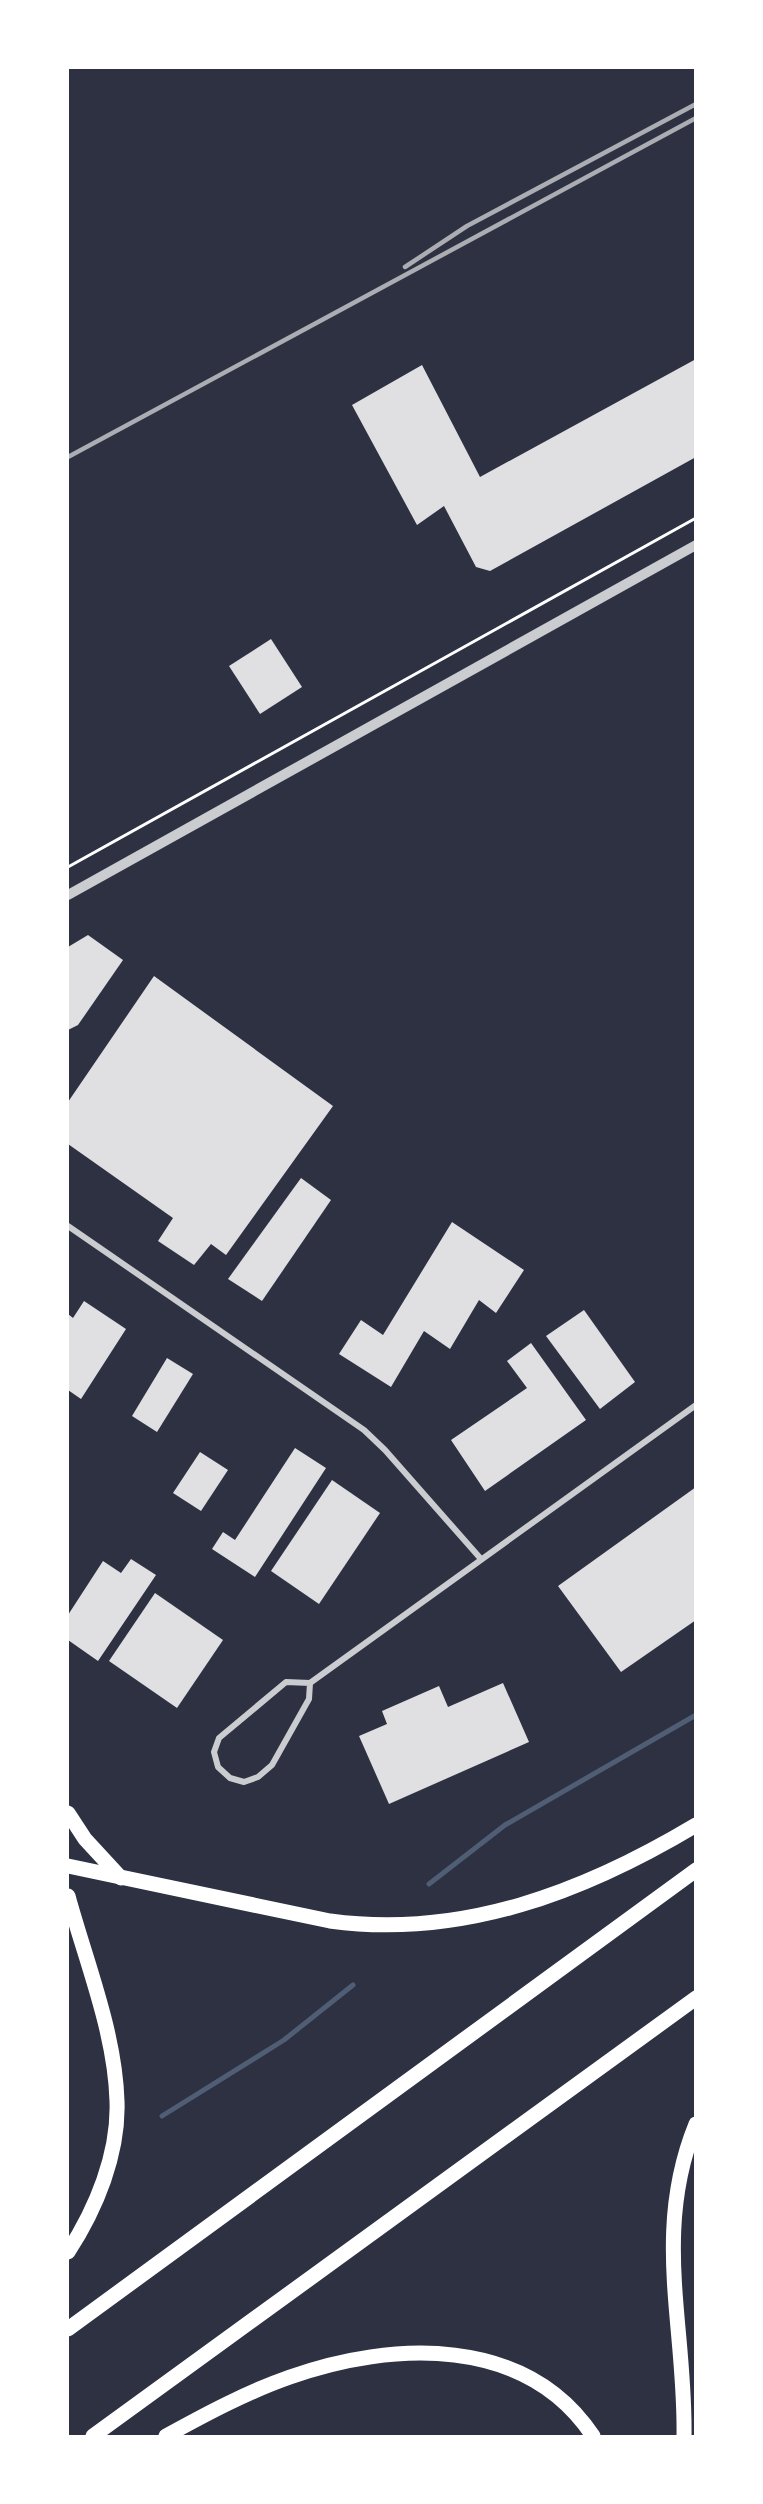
<svg xmlns="http://www.w3.org/2000/svg" width="763" height="2504" font-family="Roboto,sans-serif">
  <style>
    .lines { fill: none; stroke-linecap: round; stroke-linejoin: round }
    .stream { stroke: #4f5d75; stroke-width: 5 }
    .building { fill: #e0e0e3 }
    .path { stroke: #fff; stroke-width: 3 }
    .minor { stroke: #caccd0; stroke-width: 6 }
    .tertiary { stroke: #caccd0; stroke-width: 10 }
    .motorway { stroke: #fff; stroke-width: 15 }
    .rail { stroke: #abadb3; stroke-width: 4.5 }
  </style>
  <rect width="100%" height="100%" fill="#2d3142"/>
  <g class="lines">
    <g class="stream">
      <polyline points="429,1884 505,1825 696,1715"/>
      <polyline points="162,2116 284,2040 353,1985"/>
    </g>
  </g>
  <g class="building">
    <polygon points="696,359 696,457 490,571 476,567 444,506 417,525 352,405 422,365 480,477"/>
    <polygon points="271,639 302,687 260,714 229,666"/>
    <polygon points="88,935 123,960 78,1025 68,1030 68,947"/>
    <polygon points="154,976 333,1106 226,1255 211,1244 194,1265 158,1241 173,1218 68,1144 68,1102"/>
    <polygon points="301,1178 331,1200 262,1301 228,1279"/>
    <polygon points="452,1222 524,1270 496,1313 479,1300 450,1349 424,1331 391,1387 339,1354 361,1320 383,1335"/>
    <polygon points="84,1301 126,1329 81,1399 68,1390 68,1314 73,1318"/>
    <polygon points="584,1310 635,1382 600,1409 546,1336"/>
    <polygon points="531,1343 586,1420 485,1491 451,1440 527,1388 507,1361"/>
    <polygon points="167,1358 193,1374 157,1432 132,1416"/>
    <polygon points="295,1448 326,1468 255,1577 212,1549 223,1532 235,1540"/>
    <polygon points="200,1452 228,1470 201,1511 173,1493"/>
    <polygon points="332,1480 380,1513 319,1604 271,1571"/>
    <polygon points="696,1487 696,1620 621,1672 558,1586"/>
    <polygon points="131,1559 156,1575 98,1661 68,1640 68,1615 103,1561 121,1573"/>
    <polygon points="155,1593 223,1640 177,1708 109,1661"/>
    <polygon points="503,1683 529,1742 389,1804 359,1736 387,1724 382,1711 439,1686 448,1707"/>
  </g>
  <g class="lines">
    <polyline class="path" points="68,867 696,518"/>
    <g class="minor">
      <polyline points="68,1226 364,1430 385,1450 481,1559"/>
      <polyline points="310,1683 309,1699 272,1765 258,1777 244,1782 230,1778 218,1767 214,1752 219,1738 286,1682 310,1683 696,1405"/>
    </g>
    <polyline class="tertiary" points="68,895 696,545"/>
    <g class="motorway">
      <polyline points="68,1813 85,1839 121,1878"/>
      <path d="M68,1866L330,1921C462,1939 584,1892 696,1825"/>
      <path d="M68,1896C86,1962 115,2032 117,2101C119,2154 96,2209 68,2252"/>
      <polyline points="68,2329 696,1870"/>
      <polyline points="93,2436 696,1998"/>
      <path d="M166,2436C206,2414 247,2392 290,2377C392,2341 526,2335 593,2436"/>
      <path d="M684,2436C686,2327 652,2232 696,2124"/>
    </g>
    <g class="rail">
      <polyline points="405,267 467,226 696,104"/>
      <polyline points="68,457 696,118"/>
    </g>
  </g>
  <rect width="763" height="2504" fill="none" stroke="#ffffff" stroke-width="138"/>
</svg>
